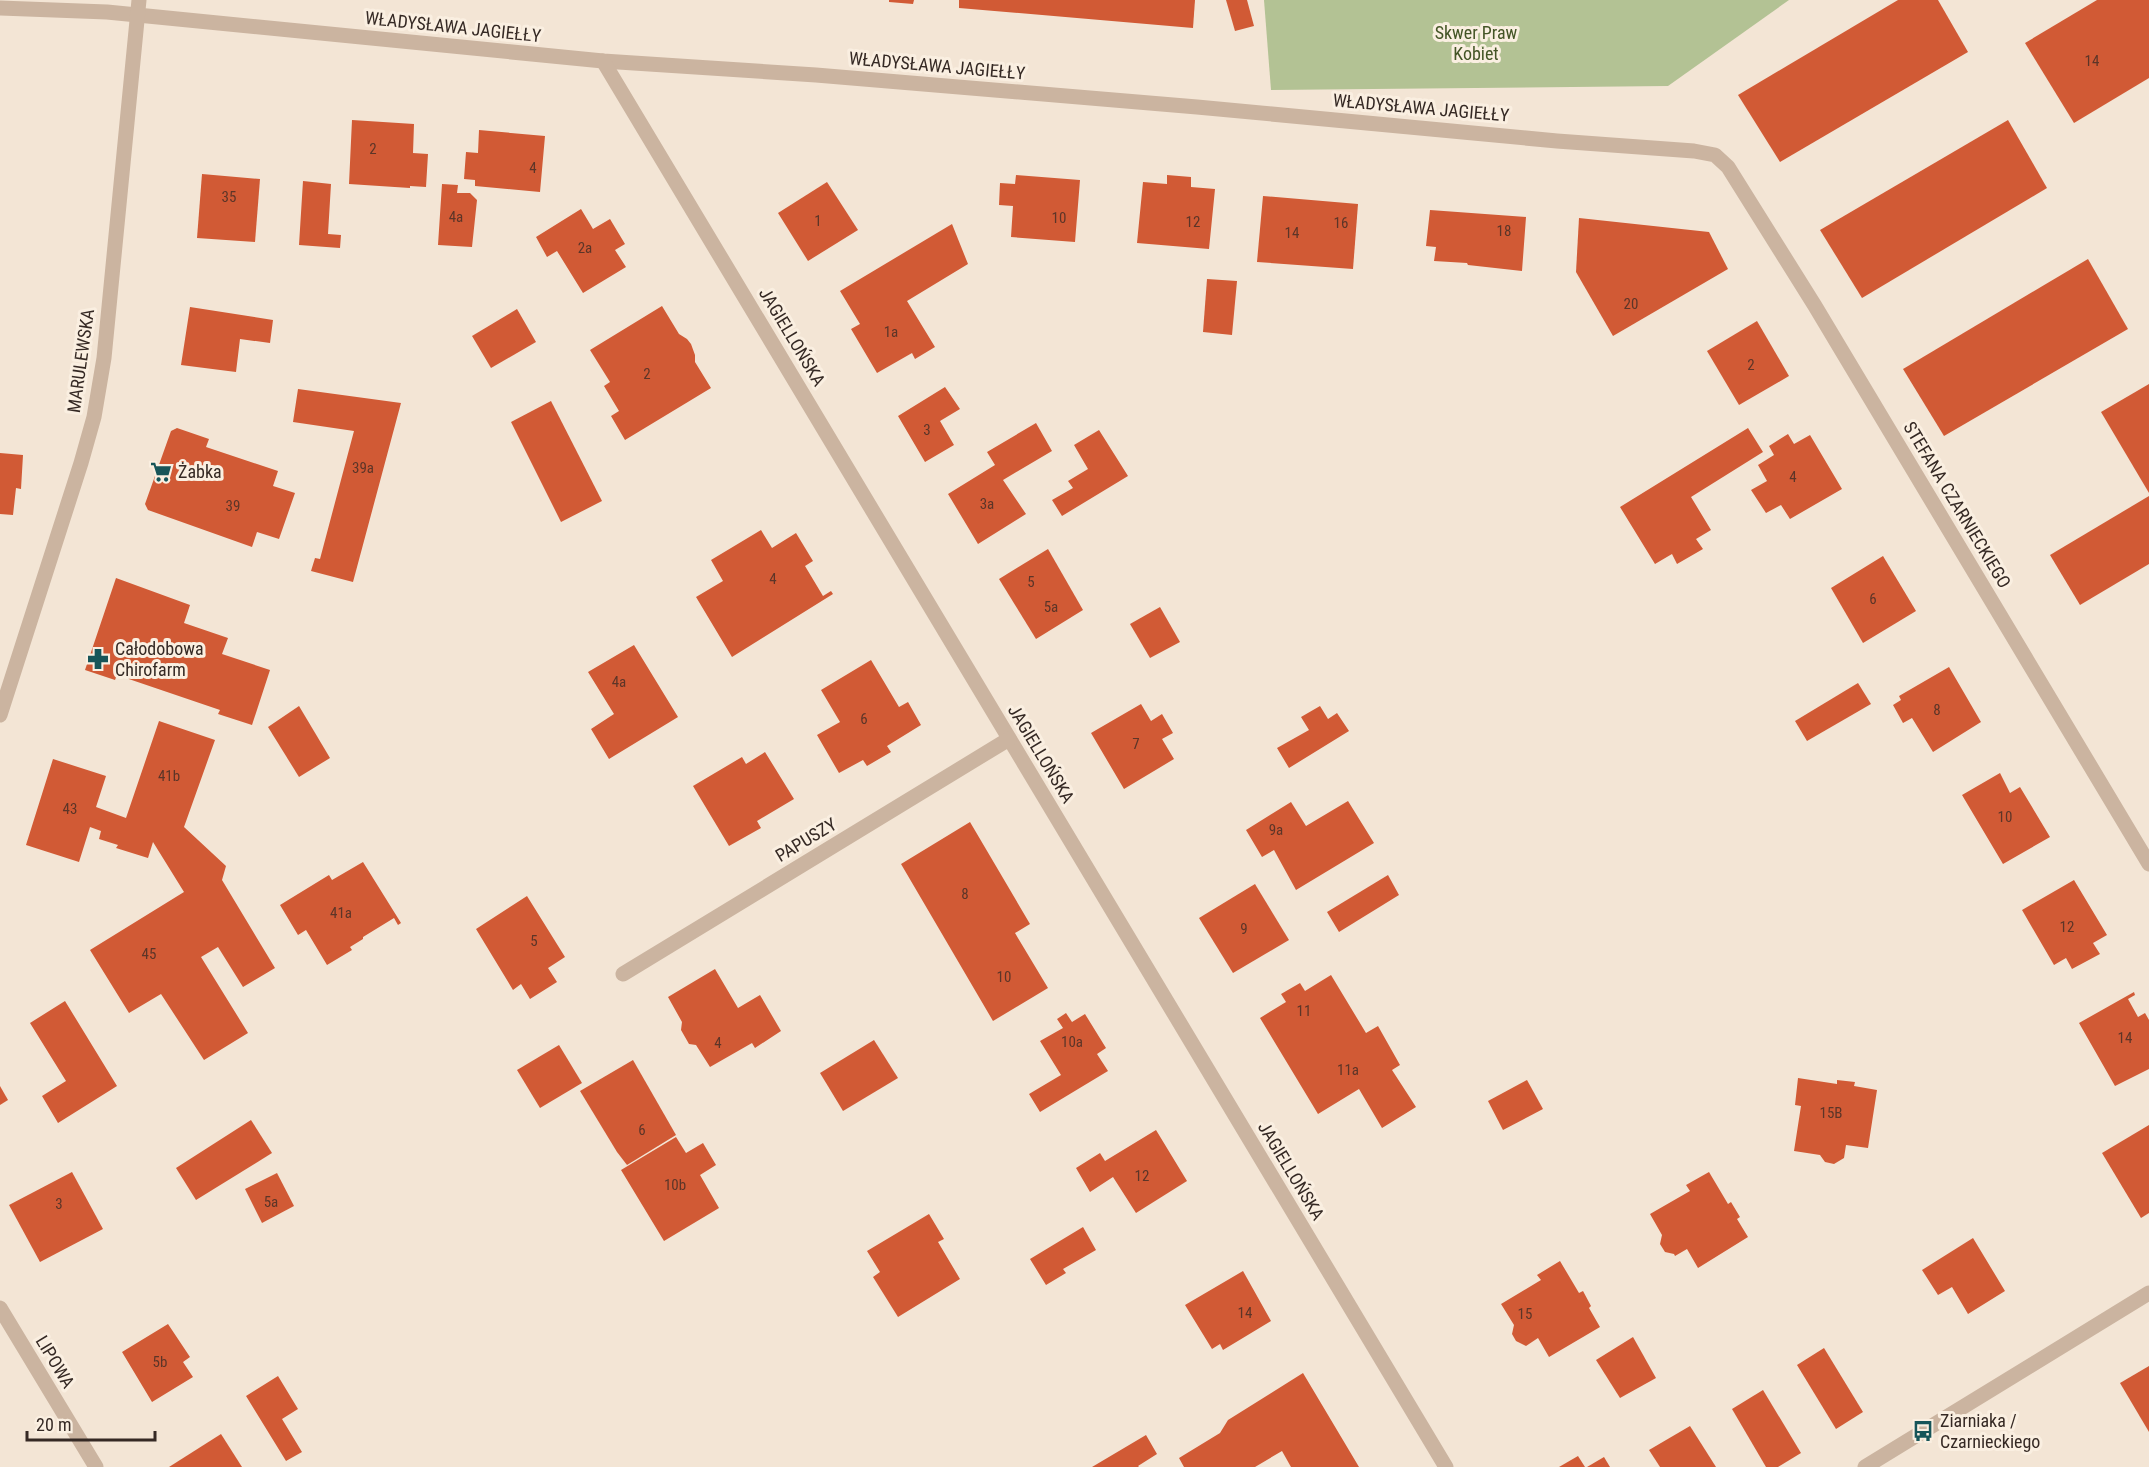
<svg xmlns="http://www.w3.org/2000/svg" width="2149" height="1467" font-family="'Roboto Condensed',sans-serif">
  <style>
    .green { fill: #b3c294 }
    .building { fill: #d15a35 }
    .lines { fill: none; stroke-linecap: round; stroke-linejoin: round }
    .minor { stroke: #cbb4a0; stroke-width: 15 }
    .labels { text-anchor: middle; stroke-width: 6; stroke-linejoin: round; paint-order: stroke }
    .number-label { font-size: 15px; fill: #5c3528 }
    .street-label { font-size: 18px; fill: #352924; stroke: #faefe1 }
    .park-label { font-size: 18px; fill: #445526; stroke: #faefe1 }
    .poi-label { font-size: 18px; fill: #352924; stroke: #faefe1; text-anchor: start }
  </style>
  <rect width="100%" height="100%" fill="#f3e5d5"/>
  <polygon class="green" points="1264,0 1789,0 1668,86 1271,90"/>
  <g class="building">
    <polygon points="889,0 914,0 913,4 889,2"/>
    <polygon points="959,0 1195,0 1193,28 959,8"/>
    <polygon points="1226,0 1247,0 1254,26 1235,31"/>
    <polygon points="1898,0 1938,0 1968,52 1780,162 1738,95"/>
    <polygon points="2097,0 2149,0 2149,78 2074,123 2025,43"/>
    <polygon points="352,120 414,124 413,153 428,154 426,187 410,186 410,188 349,184"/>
    <polygon points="2008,120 2047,188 1862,298 1820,230"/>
    <polygon points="479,130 545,136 540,192 475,186 475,180 464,179 466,152 478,153"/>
    <polygon points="202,174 260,179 255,242 197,238"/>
    <polygon points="1016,175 1080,180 1075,242 1011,237 1013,206 999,205 1000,183 1015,184"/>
    <polygon points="1167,175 1191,177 1191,187 1215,189 1209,249 1137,243 1143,182 1167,184"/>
    <polygon points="303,181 331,184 328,234 341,235 340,248 299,245"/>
    <polygon points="827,182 858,230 808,261 778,213"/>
    <polygon points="442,184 458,185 457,193 470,193 477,200 472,247 438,245"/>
    <polygon points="1263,196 1358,204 1353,269 1257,262"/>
    <polygon points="581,209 593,229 610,219 625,244 615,250 626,267 583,293 557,251 547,257 536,237"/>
    <polygon points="1430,210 1526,217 1522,271 1468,265 1467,263 1434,261 1436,247 1426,246"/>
    <polygon points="1579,218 1709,232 1728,269 1613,336 1576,272"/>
    <polygon points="952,224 968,264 907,301 935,347 915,359 912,353 877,373 851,329 860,324 840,291"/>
    <polygon points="2088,259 2128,329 1944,436 1903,369"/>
    <polygon points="1207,279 1237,281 1232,335 1203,332"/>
    <polygon points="662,306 679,334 687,339 691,344 695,355 695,362 711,388 625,440 611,416 619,411 604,386 610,382 590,350"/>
    <polygon points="190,307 273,320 270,343 240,339 236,372 181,365"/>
    <polygon points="517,309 536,342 491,368 472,336"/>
    <polygon points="1757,321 1789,376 1739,405 1707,351"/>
    <polygon points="2149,384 2149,493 2101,412"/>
    <polygon points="945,387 960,409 940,421 954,445 925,462 898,416"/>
    <polygon points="298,389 401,403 353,582 311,571 315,558 320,559 354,431 293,422"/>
    <polygon points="551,401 602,501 561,522 511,422"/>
    <polygon points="1036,423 1052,451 1003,480 1026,514 978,544 948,494 995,465 987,452"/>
    <polygon points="177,428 209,439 206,447 278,471 273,486 295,493 279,539 257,532 252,547 148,510 145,504 171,431"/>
    <polygon points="1748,428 1763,452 1691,497 1711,530 1696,539 1703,549 1677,564 1672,554 1655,564 1620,507"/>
    <polygon points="1099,430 1128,476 1062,516 1052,500 1073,488 1068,481 1088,469 1074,445"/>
    <polygon points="1788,434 1794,444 1810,435 1842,489 1790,519 1781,505 1766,513 1751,490 1767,481 1758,465 1774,455 1769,446"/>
    <polygon points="0,453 23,455 21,489 16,488 13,515 0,514"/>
    <polygon points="2149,496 2149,564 2080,605 2050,555"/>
    <polygon points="761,530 772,548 796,533 813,561 805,566 823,596 831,591 833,594 732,657 696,597 723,581 711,560"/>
    <polygon points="1048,549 1083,610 1036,639 999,579"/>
    <polygon points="1883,556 1916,611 1863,643 1831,588"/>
    <polygon points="116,578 190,605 184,623 228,638 222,654 270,670 252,725 218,714 220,710 117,675 115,680 85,670"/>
    <polygon points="1160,607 1180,642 1150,658 1130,624"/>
    <polygon points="634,645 678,717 609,759 591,729 614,714 588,672"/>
    <polygon points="871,660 899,707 908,702 921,725 887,746 891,752 867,766 863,760 839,773 817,735 840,722 821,690"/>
    <polygon points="1949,667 1981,722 1933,752 1912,718 1903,723 1893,705 1901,700 1899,696"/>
    <polygon points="1858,683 1871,704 1807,741 1795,721"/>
    <polygon points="1141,704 1151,721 1162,714 1173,733 1162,739 1174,759 1124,789 1091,733"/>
    <polygon points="299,706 330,758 299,777 268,727"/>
    <polygon points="1320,706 1328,719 1337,713 1349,731 1289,768 1277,748 1309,730 1301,717"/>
    <polygon points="159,721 215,740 184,827 226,866 222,880 275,968 243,987 218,947 201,957 248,1033 204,1060 161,994 129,1013 90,950 184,892 153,842 148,858 116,848 118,845 99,839 101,831 90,827 79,862 26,845 53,759 106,776 96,807 126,818"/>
    <polygon points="765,752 794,799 757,821 761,828 729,846 693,786 742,757 746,764"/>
    <polygon points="2000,773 2010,793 2020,787 2050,837 2003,864 1962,795"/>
    <polygon points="1348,801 1374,843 1296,890 1274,850 1262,857 1246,830 1291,802 1306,826"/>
    <polygon points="970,822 1030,924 1015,933 1048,988 993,1021 901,864"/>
    <polygon points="363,862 401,923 398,925 394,918 363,937 363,939 350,947 352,950 327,965 306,930 298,935 280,905 329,875 332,880"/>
    <polygon points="1388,875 1399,895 1339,932 1327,912"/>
    <polygon points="2074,880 2107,935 2093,943 2100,954 2072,969 2066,958 2054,965 2022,910"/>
    <polygon points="1255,884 1289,940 1233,973 1199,918"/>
    <polygon points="527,896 565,957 548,968 557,982 530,999 521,984 513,990 476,929"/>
    <polygon points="715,969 738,1008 760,995 781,1031 755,1048 752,1043 710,1067 696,1045 689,1044 681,1030 682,1022 668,997"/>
    <polygon points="1331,975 1366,1033 1378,1026 1400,1065 1392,1070 1416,1107 1382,1128 1359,1089 1318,1114 1260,1018 1286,1002 1281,994 1300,983 1305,991"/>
    <polygon points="2134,992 2135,995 2128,999 2138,1017 2145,1013 2149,1020 2149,1069 2115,1086 2079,1023"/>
    <polygon points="65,1001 117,1086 58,1123 42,1096 66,1081 30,1023"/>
    <polygon points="1066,1013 1072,1022 1085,1014 1106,1048 1097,1054 1108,1071 1040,1112 1029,1094 1061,1075 1040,1041 1063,1028 1057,1019"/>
    <polygon points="874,1040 898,1078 843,1111 820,1073"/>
    <polygon points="559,1045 582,1083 540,1108 517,1070"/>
    <polygon points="633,1060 676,1135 627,1165 617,1152 580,1091"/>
    <polygon points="1798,1078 1837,1084 1837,1080 1855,1082 1854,1086 1877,1090 1868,1148 1846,1145 1844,1158 1834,1164 1825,1162 1820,1155 1794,1151 1801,1106 1795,1105"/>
    <polygon points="1527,1080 1543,1109 1503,1130 1488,1101"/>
    <polygon points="0,1086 8,1100 0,1105"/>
    <polygon points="251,1120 272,1153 196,1200 176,1168"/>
    <polygon points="2149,1125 2149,1213 2141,1218 2102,1153"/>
    <polygon points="1156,1130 1187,1181 1136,1213 1113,1177 1090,1192 1076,1168 1100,1153 1105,1161"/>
    <polygon points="676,1137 686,1153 703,1143 716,1165 700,1175 719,1208 664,1241 621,1170"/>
    <polygon points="72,1172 103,1229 40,1262 9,1205"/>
    <polygon points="1709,1172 1728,1204 1731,1202 1740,1217 1737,1219 1748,1237 1698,1268 1687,1249 1675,1256 1674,1254 1665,1252 1660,1244 1662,1235 1650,1214 1690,1191 1686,1185"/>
    <polygon points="277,1173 294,1206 262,1223 245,1189"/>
    <polygon points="929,1214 944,1239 938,1242 960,1279 898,1317 873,1277 880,1272 867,1251"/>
    <polygon points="1083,1227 1096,1250 1063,1269 1066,1273 1046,1285 1030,1259"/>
    <polygon points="1973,1238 2005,1291 1968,1314 1952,1287 1938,1295 1922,1270"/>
    <polygon points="1560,1261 1579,1293 1583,1291 1591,1306 1589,1308 1600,1327 1549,1357 1538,1338 1526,1346 1516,1341 1512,1334 1514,1325 1501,1304 1541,1280 1537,1275"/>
    <polygon points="1243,1271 1271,1321 1223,1350 1220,1344 1212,1349 1185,1305"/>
    <polygon points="168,1324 190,1357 183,1362 193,1377 152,1402 122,1352"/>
    <polygon points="1633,1337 1656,1378 1620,1398 1596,1360"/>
    <polygon points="1824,1348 1863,1412 1836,1429 1797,1365"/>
    <polygon points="2149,1366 2149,1432 2120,1383"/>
    <polygon points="1303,1373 1359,1467 1291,1467 1282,1451 1255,1467 1184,1467 1179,1458 1220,1433 1228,1420"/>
    <polygon points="278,1376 298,1409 282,1419 302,1452 286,1461 246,1396"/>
    <polygon points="1763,1390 1801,1453 1778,1467 1766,1467 1732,1409"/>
    <polygon points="1690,1426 1716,1467 1660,1467 1649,1450"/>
    <polygon points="221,1434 242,1467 169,1467"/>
    <polygon points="1146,1435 1157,1454 1138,1466 1139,1467 1092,1467"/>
    <polygon points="1578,1456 1585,1467 1559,1467"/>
    <polygon points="1604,1457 1610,1467 1587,1467"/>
  </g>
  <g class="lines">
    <g class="minor">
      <polyline points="0,8 107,12 603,61 816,75 1197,107 1557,141 1694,151 1715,155 1728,167 1815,306 2149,864"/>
      <polyline points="603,61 1446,1467"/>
      <polyline points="0,715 81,463 94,417 104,358 139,0"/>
      <polyline points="623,974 1009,739"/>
      <polyline points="0,1308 96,1467"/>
      <polyline points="1865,1467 2149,1293"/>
    </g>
  </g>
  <defs>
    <symbol id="supermarket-bare" viewBox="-9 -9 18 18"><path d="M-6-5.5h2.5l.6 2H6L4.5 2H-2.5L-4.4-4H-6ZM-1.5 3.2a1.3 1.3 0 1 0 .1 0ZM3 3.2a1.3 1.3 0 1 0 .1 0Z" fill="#175559" stroke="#faefe1" stroke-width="2.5" paint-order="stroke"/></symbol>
    <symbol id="pharmacy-bare" viewBox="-9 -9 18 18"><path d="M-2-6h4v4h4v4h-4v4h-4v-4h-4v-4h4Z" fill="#175559" stroke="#faefe1" stroke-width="2.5" paint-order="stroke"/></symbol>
    <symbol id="bus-bare" viewBox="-9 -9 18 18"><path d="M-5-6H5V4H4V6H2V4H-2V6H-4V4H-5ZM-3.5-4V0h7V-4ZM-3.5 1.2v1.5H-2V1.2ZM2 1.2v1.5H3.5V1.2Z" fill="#175559" stroke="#faefe1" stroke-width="2.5" paint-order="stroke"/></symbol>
  </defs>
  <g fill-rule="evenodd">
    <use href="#supermarket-bare" x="146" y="457" width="30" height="30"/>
    <use href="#pharmacy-bare" x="83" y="644" width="30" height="30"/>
    <use href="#bus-bare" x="1908" y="1416" width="30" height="30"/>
  </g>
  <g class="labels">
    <g class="number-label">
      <text x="2092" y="66">14</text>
      <text x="373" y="154">2</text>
      <text x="533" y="173">4</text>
      <text x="229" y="202">35</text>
      <text x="456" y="222">4a</text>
      <text x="1059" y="223">10</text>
      <text x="818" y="226">1</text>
      <text x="1193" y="227">12</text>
      <text x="1341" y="228">16</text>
      <text x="1504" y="236">18</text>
      <text x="1292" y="238">14</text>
      <text x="585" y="253">2a</text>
      <text x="1631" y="309">20</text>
      <text x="891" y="337">1a</text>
      <text x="1751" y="370">2</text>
      <text x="647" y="379">2</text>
      <text x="927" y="435">3</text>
      <text x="363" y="473">39a</text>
      <text x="1793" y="482">4</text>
      <text x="987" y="509">3a</text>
      <text x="233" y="511">39</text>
      <text x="773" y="584">4</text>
      <text x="1031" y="587">5</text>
      <text x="1873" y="604">6</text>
      <text x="1051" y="612">5a</text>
      <text x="619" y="687">4a</text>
      <text x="1937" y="715">8</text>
      <text x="864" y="724">6</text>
      <text x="1136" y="749">7</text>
      <text x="169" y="781">41b</text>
      <text x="70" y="814">43</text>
      <text x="2005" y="822">10</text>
      <text x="1276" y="835">9a</text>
      <text x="965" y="899">8</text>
      <text x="341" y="918">41a</text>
      <text x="2067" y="932">12</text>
      <text x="1244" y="934">9</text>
      <text x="534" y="946">5</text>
      <text x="149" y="959">45</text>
      <text x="1004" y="982">10</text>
      <text x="1304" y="1016">11</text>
      <text x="2125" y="1043">14</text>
      <text x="1072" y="1047">10a</text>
      <text x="718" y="1048">4</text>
      <text x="1348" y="1075">11a</text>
      <text x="1831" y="1118">15B</text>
      <text x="642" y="1135">6</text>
      <text x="1142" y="1181">12</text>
      <text x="675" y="1190">10b</text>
      <text x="271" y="1207">5a</text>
      <text x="59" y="1209">3</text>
      <text x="1245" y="1318">14</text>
      <text x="1525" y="1319">15</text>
      <text x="160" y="1367">5b</text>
    </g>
    <g class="street-label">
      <text transform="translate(453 27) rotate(6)" y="6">WŁADYSŁAWA JAGIEŁŁY</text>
      <text transform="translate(937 66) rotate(5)" y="6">WŁADYSŁAWA JAGIEŁŁY</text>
      <text transform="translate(1421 108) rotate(5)" y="6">WŁADYSŁAWA JAGIEŁŁY</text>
      <text transform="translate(792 337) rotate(59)" y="6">JAGIELLOŃSKA</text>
      <text transform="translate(81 361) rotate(-82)" y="6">MARULEWSKA</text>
      <text transform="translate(1957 505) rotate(59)" y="6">STEFANA CZARNIECKIEGO</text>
      <text transform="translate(1041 754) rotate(59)" y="6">JAGIELLOŃSKA</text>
      <text transform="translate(806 840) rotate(-31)" y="6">PAPUSZY</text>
      <text transform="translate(1291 1171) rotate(59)" y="6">JAGIELLOŃSKA</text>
      <text transform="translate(55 1362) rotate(59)" y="6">LIPOWA</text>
    </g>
    <g class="park-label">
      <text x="1476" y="39">Skwer Praw<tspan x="1476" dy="21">Kobiet</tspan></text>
    </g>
    <g class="poi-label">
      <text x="178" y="478">Żabka</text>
      <text x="115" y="655">Całodobowa<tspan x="115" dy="21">Chirofarm</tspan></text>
      <text x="1940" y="1427">Ziarniaka /<tspan x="1940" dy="21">Czarnieckiego</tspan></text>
    </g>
  </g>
  <path d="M27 1431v9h128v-9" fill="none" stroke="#352924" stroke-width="3"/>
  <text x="36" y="1431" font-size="18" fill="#352924" stroke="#faefe1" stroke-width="4.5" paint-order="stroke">20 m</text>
</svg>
